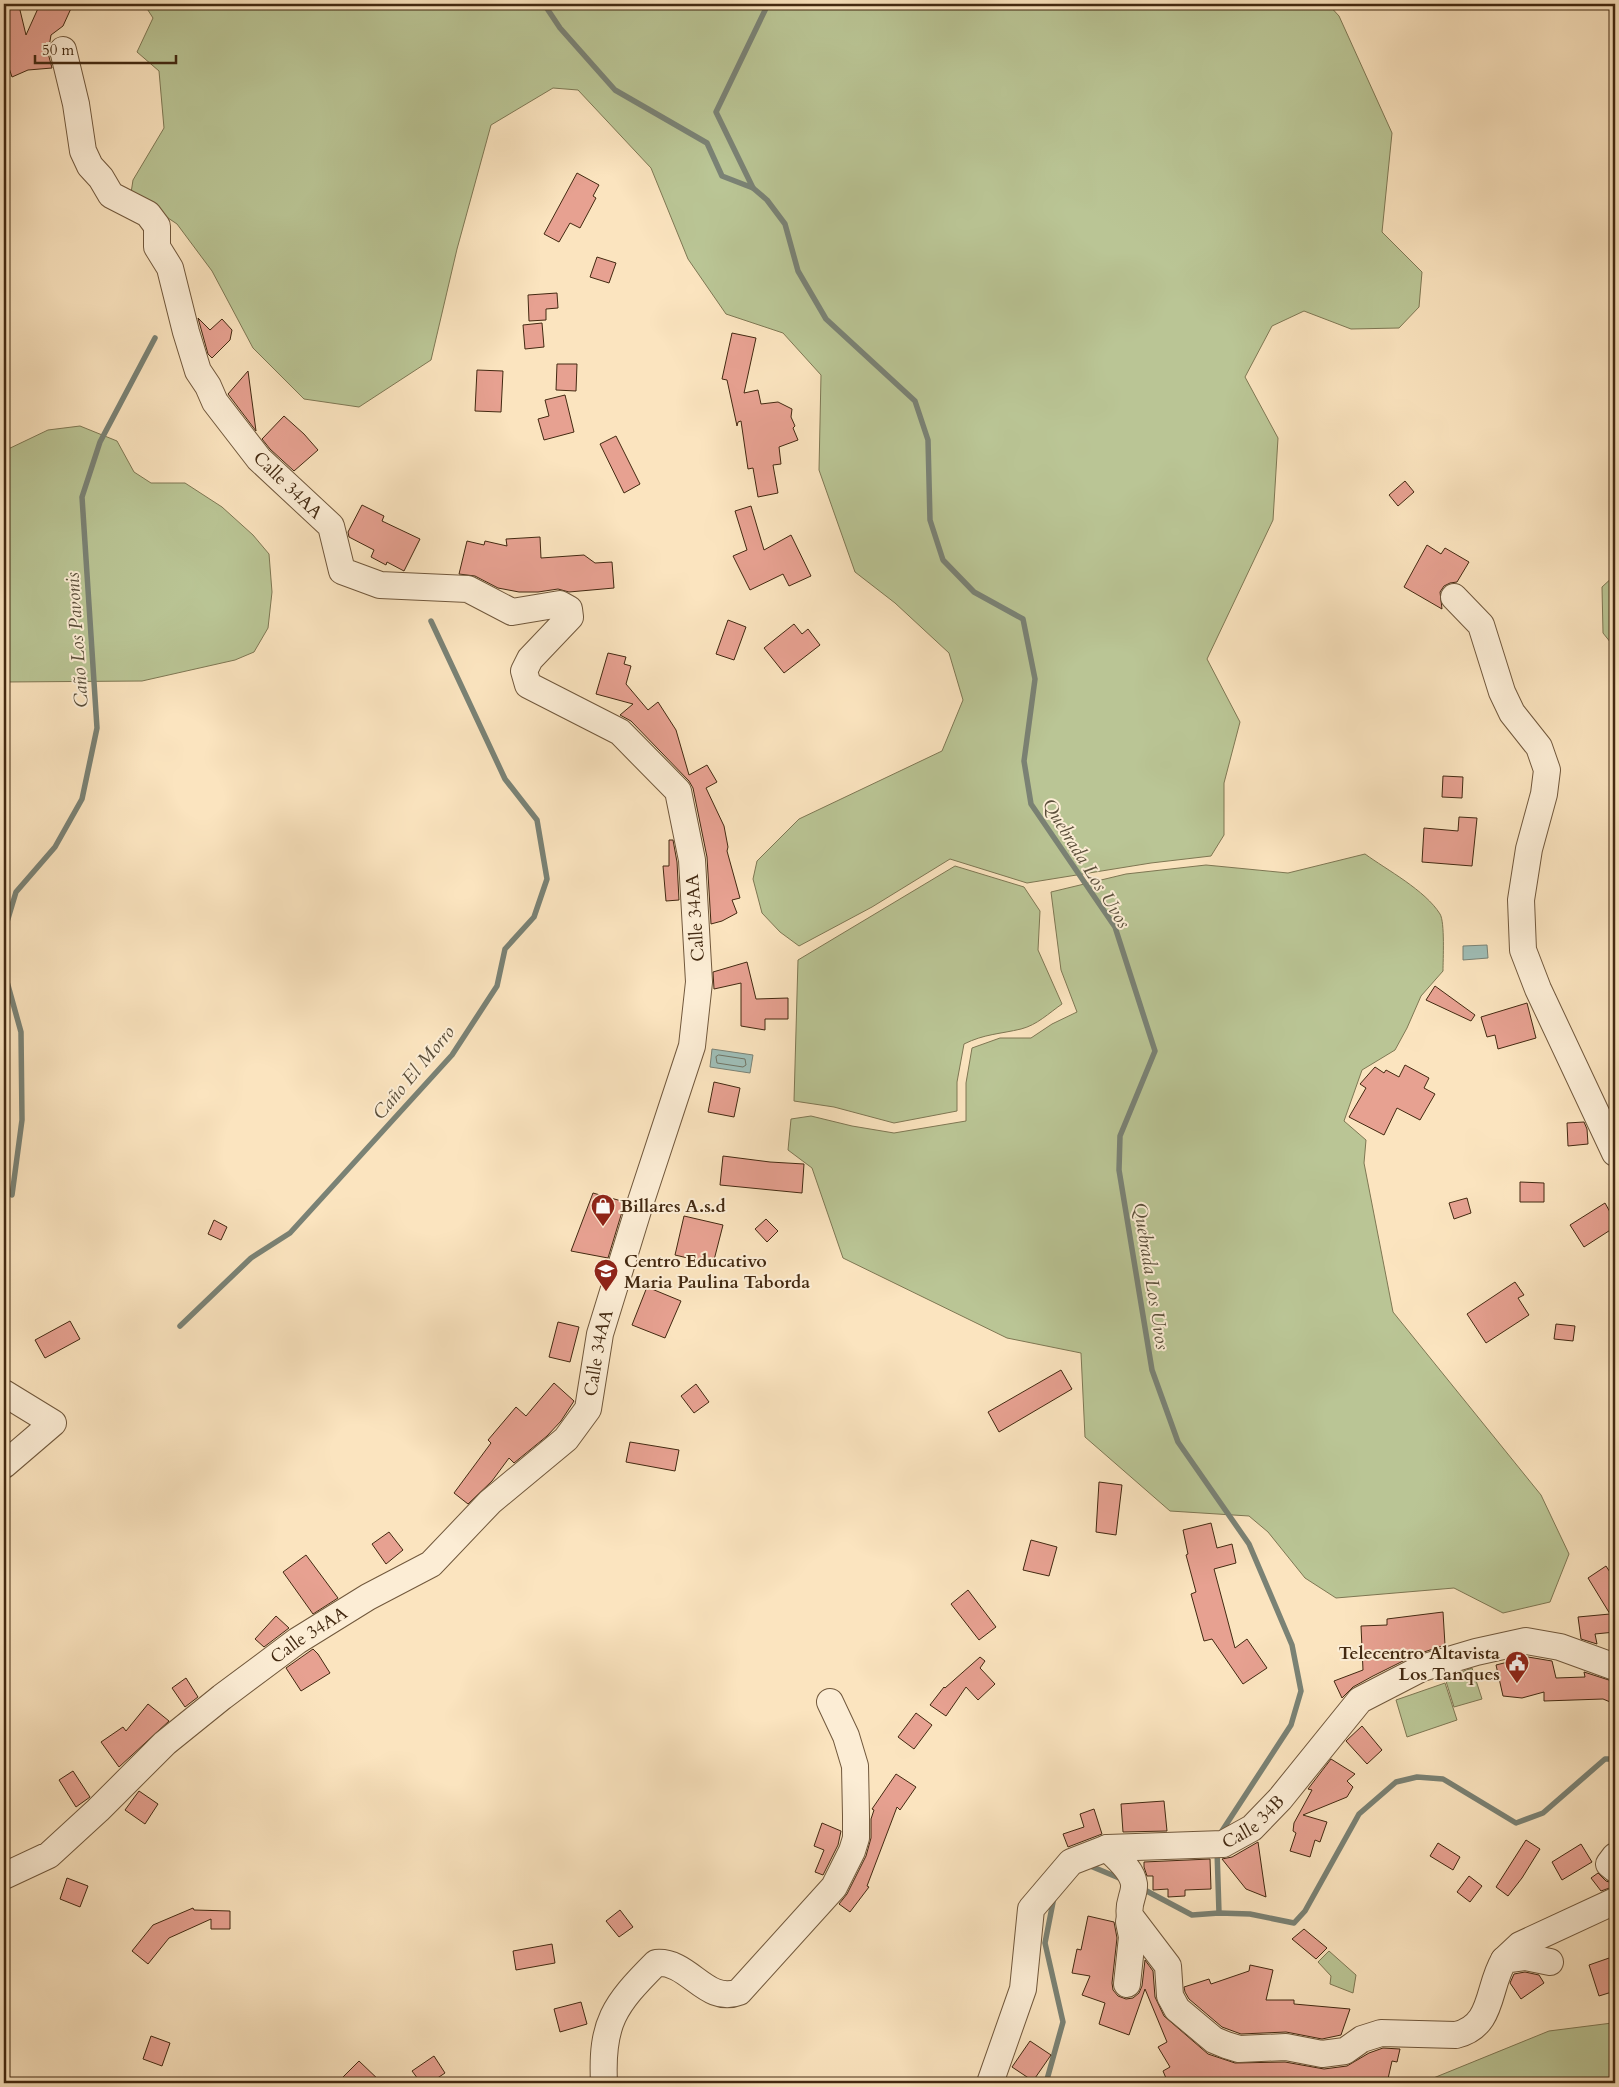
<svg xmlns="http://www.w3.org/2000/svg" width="1619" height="2087" font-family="Cardo,serif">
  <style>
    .green { fill: #bac595; stroke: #7e7753 }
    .water { fill: #9fbeb7; stroke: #7a8275 }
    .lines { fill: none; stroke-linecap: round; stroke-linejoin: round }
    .shore { stroke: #717464; stroke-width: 1 }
    .stream { stroke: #7a8275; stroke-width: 5.5 }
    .building { fill: #e7a191; stroke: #432911 }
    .minor-casing { stroke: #71583c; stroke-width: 28 }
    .minor { stroke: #fcedd5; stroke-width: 26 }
    .labels { text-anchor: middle; stroke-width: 4; stroke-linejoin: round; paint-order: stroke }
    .street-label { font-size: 18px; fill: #432911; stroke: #fcedd5 }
    .poi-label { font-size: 18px; font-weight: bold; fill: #432911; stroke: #fcedd5; text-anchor: start }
    .water-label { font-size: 19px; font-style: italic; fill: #5a4e3a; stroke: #fcedd5 }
  </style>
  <rect width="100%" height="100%" fill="#fbe4bf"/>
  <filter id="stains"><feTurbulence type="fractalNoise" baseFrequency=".004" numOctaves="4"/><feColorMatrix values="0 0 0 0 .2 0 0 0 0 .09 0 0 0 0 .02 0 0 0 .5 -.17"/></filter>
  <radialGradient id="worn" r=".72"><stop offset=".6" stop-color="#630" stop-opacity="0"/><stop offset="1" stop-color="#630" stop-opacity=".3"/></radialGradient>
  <g class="green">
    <polygon points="144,4 1328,4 1339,16 1392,133 1382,232 1422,272 1419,307 1399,328 1351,329 1304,311 1272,326 1245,377 1278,438 1273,520 1207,659 1240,722 1224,783 1224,835 1211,856 1151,863 1027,883 950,859 872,907 799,946 780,932 762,913 753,879 757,861 799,819 942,751 963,700 949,653 895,603 855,572 819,470 821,375 783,333 726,314 688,259 651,168 578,90 553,88 491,125 457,249 431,360 359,407 304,399 253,348 212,271 177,224 131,193 133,180 164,128 159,71 137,52 153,18"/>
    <polygon points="80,426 117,441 134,472 151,483 185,483 222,507 253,535 269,554 272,592 268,628 254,652 235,660 142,681 4,682 4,451 48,430"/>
    <polygon points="1615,575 1615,648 1603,633 1602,587"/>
    <path d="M1365,854C1387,870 1425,890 1440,914C1445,922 1443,960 1443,971L1421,996L1407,1028L1395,1050L1362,1070L1344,1121L1366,1140L1364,1163L1393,1312L1541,1495L1569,1554L1550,1602L1503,1613L1454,1588L1336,1598L1305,1578L1268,1532L1249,1516L1170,1511L1085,1437L1081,1353L1007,1338L843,1258L812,1168L788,1150L791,1119L811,1116L852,1126L894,1133L966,1121V1083L972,1048L1000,1038H1031L1052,1024L1077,1012L1061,970L1051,892L1126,874L1206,865L1288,873Z"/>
    <path d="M955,866L1024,887L1040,911L1038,950L1062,1004C1049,1013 1037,1025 1021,1029C1000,1034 984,1034 964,1044L957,1082V1111L894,1123L834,1107L794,1101L798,960Z"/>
    <polygon points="1472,1668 1482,1699 1454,1707 1445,1678"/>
    <polygon points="1445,1683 1457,1720 1407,1737 1396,1700"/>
    <polygon points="1329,1951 1356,1975 1353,1993 1330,1984 1331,1976 1318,1962"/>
    <polygon points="1612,2023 1615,2025 1615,2083 1427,2083 1431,2079 1549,2031"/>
  </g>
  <g class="water">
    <polygon points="1487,945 1488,958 1463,960 1463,946"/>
    <polygon points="712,1049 753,1055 750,1073 710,1067"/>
  </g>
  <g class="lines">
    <polygon class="shore" points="719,1055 745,1059 746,1065 743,1067 717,1063 716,1057"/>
    <g class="stream">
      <polyline points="544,4 560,28 615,90 707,143 722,176 753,188"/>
      <polyline points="768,4 716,112 753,188 767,200 785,224 798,271 826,319 915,401 928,440 930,520 943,560 974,592 1023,619 1035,679 1024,761 1031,804 1115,927 1155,1051 1120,1136 1119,1170 1152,1370 1178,1442 1249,1544 1292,1645 1301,1691 1291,1725 1220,1834"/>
      <polyline points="4,932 16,892 55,847 82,799 97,728 82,497 100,442 155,338"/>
      <polyline points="4,971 21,1032 22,1120 12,1195"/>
      <polyline points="180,1326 251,1258 290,1233 452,1055 497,986 505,949 534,917 547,879 537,820 505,779 431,621"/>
      <polyline points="1217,1850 1219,1913"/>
      <polyline points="1088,1865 1124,1880"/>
      <polyline points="1141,1888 1192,1915 1219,1913 1250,1914 1294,1923 1305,1911 1359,1814 1396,1782 1417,1777 1443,1779 1516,1823 1543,1813 1605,1759 1615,1759"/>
      <polyline points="1046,2083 1063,2022 1045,1943 1054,1897"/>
    </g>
  </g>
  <g class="building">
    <polygon points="40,4 73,4 63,26 51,35 48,53 52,68 28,70 12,77 4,53 4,9 19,6 26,35"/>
    <polygon points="577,173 599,185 593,196 596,198 580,228 570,223 559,242 544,234"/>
    <polygon points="597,257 616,263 609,283 590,277"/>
    <polygon points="557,293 558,308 546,309 546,320 529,321 528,295"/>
    <polygon points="198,318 210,330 222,319 232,330 230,340 212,358 208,354"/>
    <polygon points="542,323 544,347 525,349 523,325"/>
    <polygon points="732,333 756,338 744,393 758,390 761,404 778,402 792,409 791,417 795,426 793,428 798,440 779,447 781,464 773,465 778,493 758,497 753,468 748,469 741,421 738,422 737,426 727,380 722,379"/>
    <polygon points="557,364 577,364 576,391 556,390"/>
    <polygon points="477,370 503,371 501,412 475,411"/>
    <polygon points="248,371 256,431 228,394"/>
    <polygon points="565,395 574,432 544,440 538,419 549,416 545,400"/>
    <polygon points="284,416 304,434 318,450 294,471 270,449 262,439"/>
    <polygon points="616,436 640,484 624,493 600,444"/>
    <polygon points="1405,481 1414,492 1398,506 1389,495"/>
    <polygon points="362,505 384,516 382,521 420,539 404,571 387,562 386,565 371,557 374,550 349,537 348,532"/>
    <polygon points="751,506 764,550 791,535 811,576 789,586 783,574 750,590 733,556 747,550 735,511"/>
    <polygon points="540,537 541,558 584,555 595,563 612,562 614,588 569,592 558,589 538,592 519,592 498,588 475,576 459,574 467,541 484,545 485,541 507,546 506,539"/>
    <polygon points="1427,545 1441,554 1445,548 1469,562 1457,582 1450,583 1444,586 1440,592 1442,609 1404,587"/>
    <polygon points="728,620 746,627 734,660 716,654"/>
    <polygon points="794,624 802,634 808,629 820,645 784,673 764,648"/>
    <polygon points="608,653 626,657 624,664 631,666 626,684 648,710 658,702 676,730 689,775 707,765 717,782 706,788 724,826 728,847 727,851 740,898 732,900 737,913 722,921 711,924 707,857 693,788 689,781 631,721 620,715 633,704 596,694"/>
    <polygon points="1443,776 1463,777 1462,798 1442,797"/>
    <polygon points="1459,817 1477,818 1472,866 1422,862 1424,828 1458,831"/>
    <polygon points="669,840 673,840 677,862 679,900 666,901 663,866 669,866"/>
    <polygon points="747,962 756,999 788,998 788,1019 765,1019 765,1030 741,1026 741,983 714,989 713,972"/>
    <polygon points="1435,986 1475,1015 1471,1021 1426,1000"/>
    <polygon points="1527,1003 1536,1038 1498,1049 1495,1035 1487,1037 1481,1017"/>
    <polygon points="1405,1065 1429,1078 1424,1088 1435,1094 1420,1120 1397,1108 1384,1135 1349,1117 1366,1088 1360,1084 1375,1067 1384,1073 1386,1070 1399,1077"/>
    <polygon points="714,1082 740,1088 734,1117 708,1112"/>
    <polygon points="1584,1122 1587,1129 1588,1144 1568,1146 1567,1123"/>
    <polygon points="723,1156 770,1162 804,1164 802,1193 720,1185"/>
    <polygon points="1520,1182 1544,1183 1544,1202 1520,1202"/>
    <polygon points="593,1193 625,1202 608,1258 571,1251"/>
    <polygon points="1467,1198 1471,1213 1454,1219 1449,1203"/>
    <polygon points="1605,1203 1615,1221 1615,1227 1584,1247 1570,1225"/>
    <polygon points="684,1216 723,1225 713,1264 675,1255"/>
    <polygon points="766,1219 778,1231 767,1242 755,1229"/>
    <polygon points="214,1220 227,1227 221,1240 208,1234"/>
    <polygon points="1515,1282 1524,1295 1518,1298 1529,1315 1486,1343 1467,1314"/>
    <polygon points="647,1287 681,1301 665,1338 632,1325"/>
    <polygon points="70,1321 80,1339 45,1358 35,1340"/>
    <polygon points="558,1322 579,1327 570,1362 549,1357"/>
    <polygon points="1556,1324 1575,1326 1573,1341 1554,1339"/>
    <polygon points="1061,1370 1072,1389 999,1432 988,1412"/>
    <polygon points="554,1383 574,1401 561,1421 547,1436 514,1463 509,1458 492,1481 468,1504 454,1493 491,1443 488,1440 516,1407 526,1416"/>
    <polygon points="696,1384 709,1402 694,1413 681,1396"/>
    <polygon points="630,1442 679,1450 675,1471 626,1462"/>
    <polygon points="1099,1482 1122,1485 1116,1535 1096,1532"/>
    <polygon points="1211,1523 1217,1548 1232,1544 1236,1563 1214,1569 1235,1648 1247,1639 1267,1668 1243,1684 1212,1639 1204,1641 1191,1594 1196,1592 1186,1555 1188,1554 1183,1530"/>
    <polygon points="389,1532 403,1550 386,1564 372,1544"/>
    <polygon points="1031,1540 1057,1547 1049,1576 1023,1570"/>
    <polygon points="306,1555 338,1598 313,1614 283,1572"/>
    <polygon points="1606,1566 1615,1580 1615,1632 1595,1634 1597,1644 1581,1639 1578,1617 1610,1614 1588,1578"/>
    <polygon points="968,1590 996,1627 979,1640 951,1604"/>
    <polygon points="1443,1612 1445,1645 1415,1655 1373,1676 1353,1687 1342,1698 1334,1681 1363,1670 1361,1626 1387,1625 1387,1619"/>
    <polygon points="276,1616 289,1628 264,1647 255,1639"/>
    <polygon points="313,1649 318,1654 330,1673 301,1691 286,1668"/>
    <polygon points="980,1657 985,1661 980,1668 995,1684 978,1700 966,1687 946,1716 930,1705 944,1687 945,1688"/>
    <polygon points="1528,1657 1552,1661 1556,1678 1585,1677 1584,1672 1615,1682 1615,1704 1603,1699 1544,1701 1544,1692 1522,1698 1503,1696 1496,1665"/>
    <polygon points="186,1678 198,1697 185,1707 172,1688"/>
    <polygon points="148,1704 169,1721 119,1767 101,1742 123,1727 126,1731"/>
    <polygon points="916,1713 932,1725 914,1749 898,1737"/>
    <polygon points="1362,1726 1382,1750 1367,1764 1346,1741"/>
    <polygon points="1331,1759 1355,1774 1347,1781 1353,1787 1347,1797 1303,1815 1327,1822 1320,1842 1315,1840 1310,1857 1290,1851 1296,1833 1293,1831 1294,1823 1312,1790 1308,1789"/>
    <polygon points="73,1771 90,1797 76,1807 59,1780"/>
    <polygon points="896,1774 916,1787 900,1810 897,1807 867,1886 869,1887 850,1912 839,1904 847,1894 866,1856 871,1838 871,1819 874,1810 872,1809"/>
    <polygon points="139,1791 158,1804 145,1824 125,1810"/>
    <polygon points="1164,1801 1167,1831 1123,1832 1121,1804"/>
    <polygon points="1094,1809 1102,1834 1068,1847 1063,1834 1084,1827 1080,1814"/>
    <polygon points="822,1823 841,1831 838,1845 823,1875 815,1872 824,1850 814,1846"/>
    <polygon points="1526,1840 1540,1849 1522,1878 1508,1896 1496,1887"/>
    <polygon points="1258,1842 1264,1884 1266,1897 1246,1889 1222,1859 1232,1857"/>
    <polygon points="1438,1843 1460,1857 1453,1870 1430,1856"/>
    <polygon points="1581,1844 1592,1862 1562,1880 1552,1862"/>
    <polygon points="1210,1859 1211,1889 1185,1890 1185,1896 1168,1897 1168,1889 1153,1890 1153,1876 1147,1876 1144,1867 1144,1862"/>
    <polygon points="1598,1873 1606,1881 1615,1884 1615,1886 1601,1891 1591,1878"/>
    <polygon points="1469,1876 1482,1886 1470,1902 1457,1892"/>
    <polygon points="67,1878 88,1886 80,1907 60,1899"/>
    <polygon points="193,1908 194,1910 230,1911 230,1929 211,1929 211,1919 169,1938 148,1964 132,1951 153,1925"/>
    <polygon points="620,1910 633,1927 619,1937 606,1921"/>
    <polygon points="1088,1916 1114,1922 1117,1938 1112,1983 1113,1990 1118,1996 1126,1999 1133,1998 1139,1993 1142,1986 1145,1960 1153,1971 1155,1997 1164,2016 1208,2054 1235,2063 1285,2062 1324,2069 1347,2066 1369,2053 1383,2048 1400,2049 1397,2062 1392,2061 1387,2083 1168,2083 1163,2071 1170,2067 1158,2047 1167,2042 1145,1989 1129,2035 1099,2024 1105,2003 1082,1995 1090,1976 1072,1973 1077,1949 1081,1950"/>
    <polygon points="1304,1929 1327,1948 1316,1959 1292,1939"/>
    <polygon points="552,1944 555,1963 516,1970 513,1951"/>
    <polygon points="1612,1957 1615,1966 1615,1991 1599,1996 1589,1965"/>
    <polygon points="1250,1965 1273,1970 1266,2000 1294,2000 1294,2004 1350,2009 1341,2035 1322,2039 1286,2032 1241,2034 1222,2027 1189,1999 1185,1992 1184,1987 1209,1979 1211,1984 1249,1971"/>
    <polygon points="1525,1972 1539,1975 1544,1983 1521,1999 1510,1983 1514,1974"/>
    <polygon points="581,2002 587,2024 560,2032 554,2009"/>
    <polygon points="151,2036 170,2043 162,2066 143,2059"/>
    <polygon points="1030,2041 1051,2055 1033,2081 1012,2067"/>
    <polygon points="434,2056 445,2073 430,2083 421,2083 412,2071"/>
    <polygon points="359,2061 382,2083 337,2083"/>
  </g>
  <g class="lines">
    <defs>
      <g id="minor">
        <polyline points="1454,597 1481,625 1502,692 1512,713 1539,747 1547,770 1544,794 1529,849 1521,900 1523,950 1538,989 1615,1153"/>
        <polyline points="4,1393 53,1423 4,1465"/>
        <path d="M1107,1848C1116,1857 1132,1869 1134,1884C1135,1895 1127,1903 1130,1916L1168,1966L1170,1996L1177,2009L1214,2040L1226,2045L1239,2049L1286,2047L1322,2054L1345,2051L1362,2039L1381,2033L1456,2035C1494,2026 1487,1988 1504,1960L1525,1957L1550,1962"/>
        <polyline points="1615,1856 1609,1864 1615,1869"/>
        <path id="s1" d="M4,1876L49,1855L98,1810L165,1743L222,1697L297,1641L368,1597L431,1564L490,1502L566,1439L588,1409L600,1334L640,1204L692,1046L699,982L692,860L678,791L620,732L528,685L524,671L530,659L570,617L569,609L560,604L512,612L468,589L380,585L342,571L331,526L259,459L215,402L208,386L198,371L186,332L170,268L157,247V226L148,214L111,195L101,178L90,166L83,151L76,104L63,50"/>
        <polyline points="1504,1960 1520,1945 1615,1901"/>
        <polyline points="1127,1984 1132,1937 1129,1922 1130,1916"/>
        <path d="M604,2083C601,2023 614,2005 656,1963C689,1960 706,2005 739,1992L834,1887L852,1851L856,1838V1816L855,1766L846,1736L830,1702"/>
        <path id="s2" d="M990,2083L1023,1989L1031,1909L1071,1862L1107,1848L1223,1844L1252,1828L1280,1799L1360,1700L1422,1668L1476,1652L1526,1641L1560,1647L1615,1667"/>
      </g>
    </defs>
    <use href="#minor" class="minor-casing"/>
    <use href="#minor" class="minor"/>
  </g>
  <defs>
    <symbol id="shop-pin" viewBox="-11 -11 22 30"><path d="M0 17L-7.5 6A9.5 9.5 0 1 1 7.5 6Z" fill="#8f2418" stroke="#fcedd5"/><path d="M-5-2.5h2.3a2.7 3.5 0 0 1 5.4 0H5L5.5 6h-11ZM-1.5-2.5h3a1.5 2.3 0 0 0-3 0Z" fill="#fff"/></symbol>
    <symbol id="school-pin" viewBox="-11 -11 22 30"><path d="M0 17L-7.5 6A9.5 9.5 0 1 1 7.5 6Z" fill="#8f2418" stroke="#fcedd5"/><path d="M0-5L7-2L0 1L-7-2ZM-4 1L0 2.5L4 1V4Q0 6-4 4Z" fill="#fff"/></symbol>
    <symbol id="civic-pin" viewBox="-11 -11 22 30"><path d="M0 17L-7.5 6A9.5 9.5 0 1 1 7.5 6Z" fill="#8f2418" stroke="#fcedd5"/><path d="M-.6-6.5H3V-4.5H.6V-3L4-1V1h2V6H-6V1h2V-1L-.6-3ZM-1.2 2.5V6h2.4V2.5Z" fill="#fff"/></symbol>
  </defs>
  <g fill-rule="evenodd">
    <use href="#shop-pin" x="589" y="1192" width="28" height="38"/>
    <use href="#school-pin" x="592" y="1257" width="28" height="38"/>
    <use href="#civic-pin" x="1503" y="1649" width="28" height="38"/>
  </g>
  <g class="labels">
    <g class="street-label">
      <text transform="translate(288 485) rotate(44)" y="6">Calle 34AA</text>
      <text transform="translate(695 918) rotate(-94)" y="6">Calle 34AA</text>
      <text dy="6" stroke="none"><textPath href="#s1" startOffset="811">Calle 34AA</textPath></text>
      <text dy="6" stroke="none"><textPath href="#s1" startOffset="391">Calle 34AA</textPath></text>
      <text dy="6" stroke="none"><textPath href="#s2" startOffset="434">Calle 34B</textPath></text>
    </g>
    <g class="poi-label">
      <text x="620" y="1212">Billares A.s.d</text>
      <text x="624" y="1267">Centro Educativo<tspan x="624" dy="21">Maria Paulina Taborda</tspan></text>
      <text x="1500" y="1659" text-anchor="end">Telecentro Altavista<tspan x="1500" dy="21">Los Tanques</tspan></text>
    </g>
    <g class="water-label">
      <text transform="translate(76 640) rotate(-94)" y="7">Caño Los Pavonis</text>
      <text transform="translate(1087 863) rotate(58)" y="7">Quebrada Los Uvos</text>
      <text transform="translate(413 1072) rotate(-50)" y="7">Caño El Morro</text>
      <text transform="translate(1152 1276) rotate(81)" y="7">Quebrada Los Uvos</text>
    </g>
  </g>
  <rect width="1619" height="2087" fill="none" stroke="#fbe4bf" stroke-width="20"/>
  <rect x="5" y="5" width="1609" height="2077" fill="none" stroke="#432911" stroke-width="2.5"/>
  <rect x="10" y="10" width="1599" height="2067" fill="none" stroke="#432911"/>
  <path d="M35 55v8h141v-8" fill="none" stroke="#432911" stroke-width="2.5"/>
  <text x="42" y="55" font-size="15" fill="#432911" stroke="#fcedd5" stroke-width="4" paint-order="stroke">50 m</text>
  <rect width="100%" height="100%" filter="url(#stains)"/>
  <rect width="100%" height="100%" fill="url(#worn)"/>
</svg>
